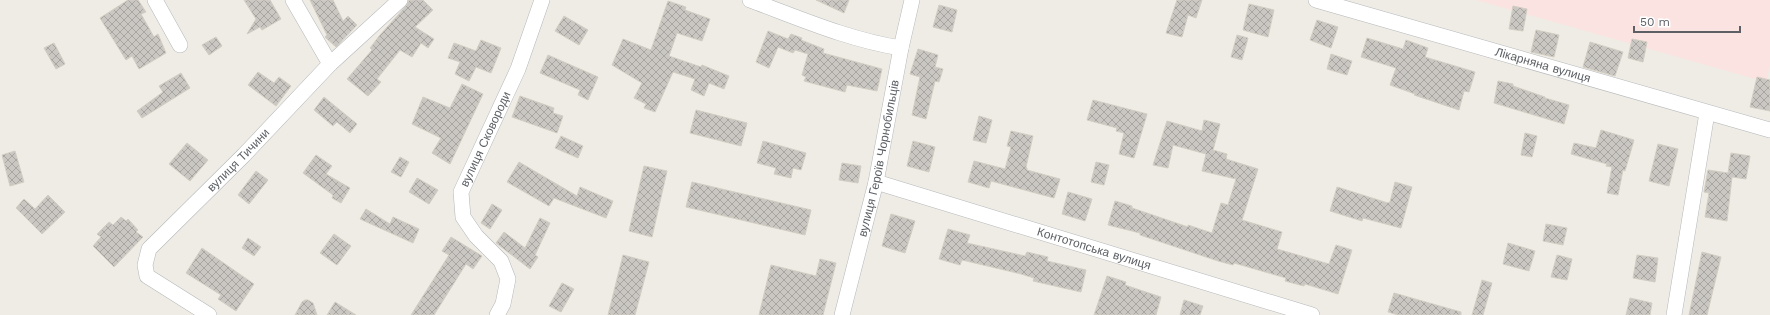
<svg xmlns="http://www.w3.org/2000/svg" width="1770" height="315" font-family="'Work Sans',sans-serif">
  <style>
    .medical { fill: #fbe3e1 }
    .building { fill: url(#building-cross-hatch); stroke: #d3cec3 }
    .lines { fill: none; stroke-linecap: round; stroke-linejoin: round }
    .minor-casing { stroke: #b5b7bb; stroke-width: 16 }
    .minor { stroke: #fff; stroke-width: 15 }
    .labels { text-anchor: middle; stroke-width: 3.5; stroke-linejoin: round; paint-order: stroke }
    .street-label { font-size: 12px; fill: #5c6065; stroke: #fff }
  </style>
  <defs>
    <pattern id="building-cross-hatch" width="8" height="8" patternUnits="userSpaceOnUse"><rect width="8" height="8" fill="#cac7c2"/><path d="M0 0l8 8M0 8l8-8" fill="none" stroke="#a7a5a1"/></pattern>
  </defs>
  <rect width="100%" height="100%" fill="#eeece4"/>
  <polygon class="medical" points="1476,0 1770,0 1770,65 1766,82"/>
  <g class="building">
    <polygon points="128,0 138,0 146,12 141,14 154,37 158,34 166,53 139,69 132,56 126,60 100,18"/>
    <polygon points="244,0 270,0 281,19 262,30 260,27 247,34 256,19"/>
    <polygon points="310,0 333,0 343,21 348,16 357,25 336,47 325,37 327,35"/>
    <polygon points="409,0 423,0 433,10 415,27 434,39 428,48 421,43 412,57 400,50 377,79 381,82 368,96 347,79 372,50 370,48 380,35 406,6"/>
    <polygon points="816,0 849,0 844,13"/>
    <polygon points="1177,0 1202,0 1196,18 1188,15 1182,37 1166,33"/>
    <polygon points="668,1 686,7 685,10 710,19 702,41 677,33 669,56 701,67 702,65 729,76 724,89 709,83 704,96 691,90 695,79 673,72 655,112 644,108 646,104 634,98 642,83 612,65 623,39 651,50"/>
    <polygon points="1249,4 1274,10 1268,37 1243,30"/>
    <polygon points="939,5 957,10 952,32 933,27"/>
    <polygon points="1513,6 1527,9 1523,31 1509,29"/>
    <polygon points="564,16 588,30 579,45 555,31"/>
    <polygon points="1317,20 1338,27 1331,48 1310,40"/>
    <polygon points="1536,30 1559,35 1554,57 1531,52"/>
    <polygon points="768,31 788,39 791,34 802,38 801,40 824,49 823,53 882,69 877,91 847,85 845,92 804,81 806,77 802,75 808,54 795,50 793,53 778,47 769,68 756,62"/>
    <polygon points="1237,35 1248,38 1242,60 1231,57"/>
    <polygon points="216,37 222,46 209,55 202,45"/>
    <polygon points="1367,38 1403,49 1406,40 1428,48 1425,57 1475,72 1469,92 1464,91 1459,110 1414,95 1415,94 1390,85 1396,68 1361,57"/>
    <polygon points="1632,39 1647,42 1643,62 1628,58"/>
    <polygon points="481,40 501,48 491,73 476,67 469,81 455,74 460,62 448,58 454,43 476,51"/>
    <polygon points="1590,42 1623,52 1615,76 1583,67"/>
    <polygon points="54,43 65,64 56,69 44,48"/>
    <polygon points="918,49 938,55 935,67 943,69 939,82 935,81 926,119 912,115 920,77 910,74"/>
    <polygon points="1331,54 1352,61 1347,75 1327,69"/>
    <polygon points="548,55 598,77 588,100 578,95 580,90 540,73"/>
    <polygon points="258,72 274,83 279,77 291,86 276,106 248,85"/>
    <polygon points="181,73 190,88 142,118 137,111 163,92 159,86"/>
    <polygon points="1757,77 1770,80 1770,111 1750,107"/>
    <polygon points="1498,81 1513,84 1513,86 1545,97 1545,98 1569,105 1564,124 1494,103"/>
    <polygon points="462,84 483,94 450,164 432,153 441,138 412,124 423,97 450,108"/>
    <polygon points="520,96 554,108 553,113 563,116 557,133 512,117"/>
    <polygon points="324,97 357,124 350,133 337,122 333,126 314,110"/>
    <polygon points="1093,100 1147,114 1134,158 1119,154 1124,133 1116,131 1117,128 1087,120"/>
    <polygon points="696,110 747,123 741,146 690,133"/>
    <polygon points="979,116 992,120 986,143 973,140"/>
    <polygon points="1204,120 1220,124 1213,150 1227,154 1226,159 1258,169 1242,220 1282,232 1277,249 1329,264 1336,245 1352,250 1338,294 1305,284 1304,286 1285,281 1286,278 1234,263 1233,265 1218,261 1140,235 1140,233 1108,225 1115,201 1132,206 1132,208 1188,227 1188,225 1212,233 1221,203 1228,205 1236,179 1202,171 1206,154 1173,145 1168,168 1153,165 1167,121 1202,131"/>
    <polygon points="1601,130 1634,140 1625,171 1623,170 1618,195 1607,193 1612,167 1606,166 1607,164 1571,154 1574,143 1596,148"/>
    <polygon points="1011,131 1033,136 1026,167 1027,168 1027,170 1060,179 1054,198 991,181 989,188 968,182 974,161 1005,169 1011,147 1007,146"/>
    <polygon points="1525,133 1537,136 1532,157 1521,155"/>
    <polygon points="561,136 583,146 578,158 555,148"/>
    <polygon points="763,141 806,153 801,170 793,168 791,178 774,174 776,168 757,163"/>
    <polygon points="913,141 935,147 929,172 907,166"/>
    <polygon points="187,143 208,160 190,181 169,164"/>
    <polygon points="1658,144 1678,149 1669,186 1649,181"/>
    <polygon points="15,151 24,182 10,186 2,155"/>
    <polygon points="1731,153 1750,156 1746,179 1732,177 1727,221 1705,217 1709,193 1704,192 1708,170 1728,173"/>
    <polygon points="316,155 332,166 326,174 350,188 341,203 332,198 333,195 303,173"/>
    <polygon points="400,157 409,162 401,177 391,172"/>
    <polygon points="519,162 577,196 580,187 613,201 606,218 554,198 549,206 507,182"/>
    <polygon points="1096,162 1109,165 1104,185 1091,182"/>
    <polygon points="842,163 861,166 858,183 839,180"/>
    <polygon points="644,166 667,171 652,237 629,231"/>
    <polygon points="256,171 268,180 249,204 238,195"/>
    <polygon points="417,178 438,190 429,204 409,192"/>
    <polygon points="692,182 811,210 805,235 686,207"/>
    <polygon points="1395,182 1412,187 1401,228 1363,218 1362,221 1330,211 1337,187 1388,203 1390,202"/>
    <polygon points="1068,192 1092,199 1085,221 1062,214"/>
    <polygon points="48,195 65,212 42,234 16,208 24,199 35,209"/>
    <polygon points="492,204 502,210 490,229 481,223"/>
    <polygon points="366,209 390,224 393,217 419,229 413,243 360,219"/>
    <polygon points="891,214 915,221 905,253 882,246"/>
    <polygon points="121,217 126,221 128,219 138,230 136,232 143,237 114,267 93,246 101,237 97,234 109,222 113,225"/>
    <polygon points="540,218 550,223 535,255 538,257 530,269 496,243 504,232 525,248"/>
    <polygon points="1546,224 1567,228 1563,245 1543,241"/>
    <polygon points="948,229 970,235 967,243 1025,256 1027,252 1048,257 1047,261 1086,270 1081,292 1033,281 1034,278 1021,274 962,260 960,265 939,259"/>
    <polygon points="334,234 351,246 337,265 320,253"/>
    <polygon points="451,237 482,256 473,269 466,264 434,315 411,315 449,255 442,251"/>
    <polygon points="248,238 261,247 254,256 242,248"/>
    <polygon points="1508,243 1535,251 1529,271 1503,264"/>
    <polygon points="202,248 254,284 236,311 218,299 221,295 186,273"/>
    <polygon points="1702,252 1721,257 1707,315 1689,315"/>
    <polygon points="623,255 649,262 635,315 608,315"/>
    <polygon points="1557,255 1572,259 1567,280 1551,277"/>
    <polygon points="1637,255 1658,258 1655,282 1633,278"/>
    <polygon points="820,259 836,263 823,315 759,315 771,265 816,276"/>
    <polygon points="1107,276 1126,282 1125,285 1161,297 1156,315 1094,315"/>
    <polygon points="1482,280 1492,283 1483,315 1472,315"/>
    <polygon points="562,283 574,289 561,312 549,306"/>
    <polygon points="1394,293 1461,312 1461,315 1398,315 1388,312"/>
    <polygon points="1630,298 1652,303 1650,315 1626,315"/>
    <polygon points="305,300 308,300 313,303 317,315 295,315 302,302"/>
    <polygon points="1184,300 1203,306 1200,315 1180,315"/>
    <polygon points="335,302 356,315 327,315"/>
  </g>
  <g class="lines">
    <defs>
      <g id="minor">
        <polyline points="155,0 180,45"/>
        <polyline points="293,0 330,64"/>
        <path d="M750,0C799,18 849,40 901,48"/>
        <path id="s1" d="M1316,0L1770,130"/>
        <path id="s2" d="M876,182L1312,315"/>
        <path id="s3" d="M209,315L147,276L145,265L149,249L244,155L330,64L400,0"/>
        <path id="s4" d="M497,315L503,304L508,279L501,261L476,236L463,217L461,192L518,69L542,0"/>
        <path id="s5" d="M842,315L876,182L901,48L912,0"/>
        <polyline points="1674,315 1707,113"/>
      </g>
    </defs>
    <use href="#minor" class="minor-casing"/>
    <use href="#minor" class="minor"/>
  </g>
  <g class="labels">
    <g class="street-label">
      <text dy="4" stroke="none"><textPath href="#s1" startOffset="236">Лікарняна вулиця</textPath></text>
      <text dy="4" stroke="none"><textPath href="#s4" startOffset="199">вулиця Сковороди</textPath></text>
      <text dy="4" stroke="none"><textPath href="#s5" startOffset="161">вулиця Героїв Чорнобильців</textPath></text>
      <text dy="4" stroke="none"><textPath href="#s3" startOffset="227">вулиця Тичини</textPath></text>
      <text dy="4" stroke="none"><textPath href="#s2" startOffset="228">Контотопська вулиця</textPath></text>
    </g>
  </g>
  <path d="M1634 26v6h106v-6" fill="none" stroke="#5c6065" stroke-width="2"/>
  <text x="1640" y="26" font-size="12" fill="#5c6065" stroke="#ffffff" stroke-width="3" paint-order="stroke">50 m</text>
</svg>
